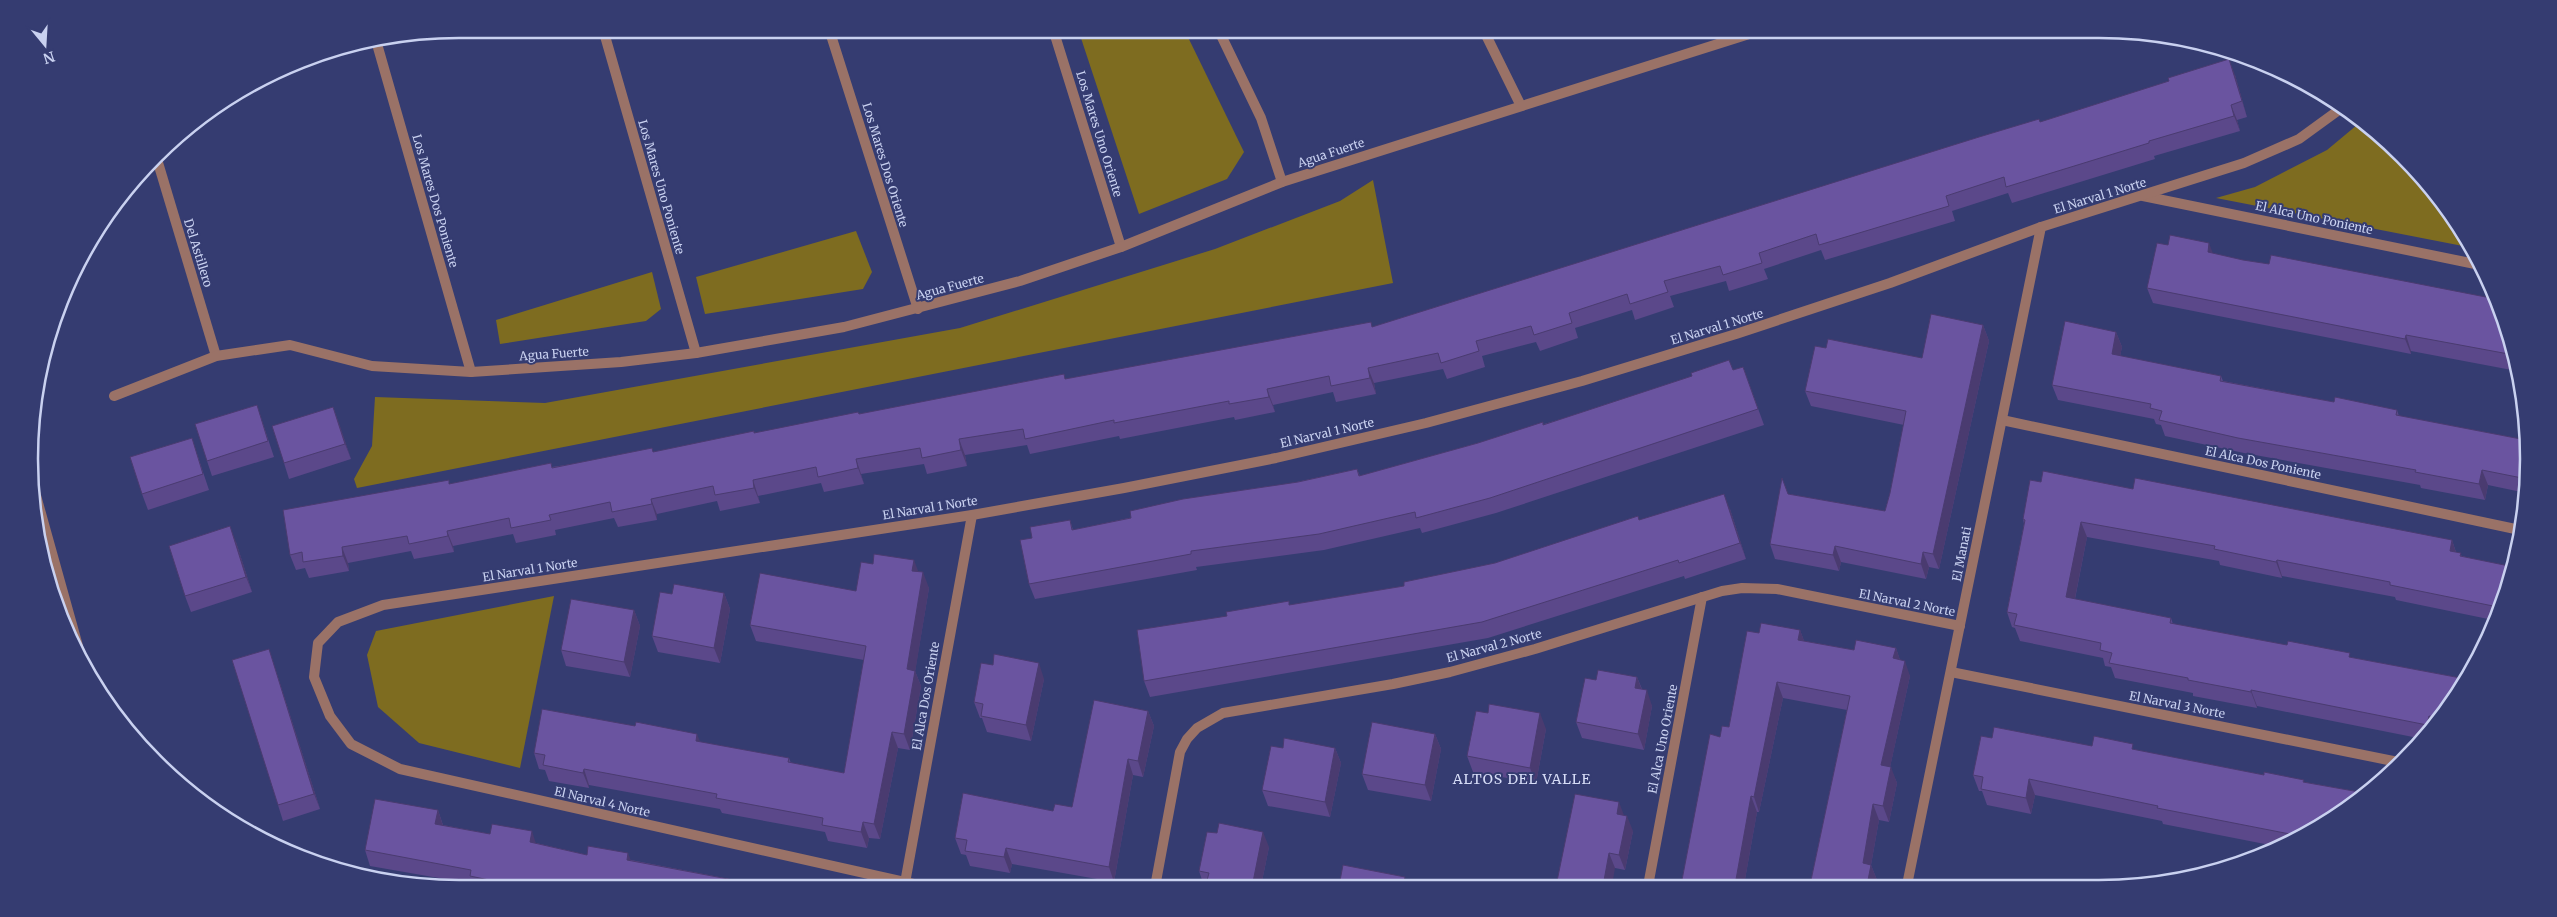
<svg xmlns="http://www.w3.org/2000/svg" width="2557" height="917" font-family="Merriweather,serif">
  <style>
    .green { fill: #7e6c20 }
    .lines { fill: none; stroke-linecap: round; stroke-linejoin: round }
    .lane { stroke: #9a7267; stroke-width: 10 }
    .street { stroke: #9a7267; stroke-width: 10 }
    .wall { fill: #5b488a }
    .shaded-wall { fill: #4a3b70 }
    .building { fill: #6a54a0; stroke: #4a3b70 }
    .labels { text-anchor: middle; stroke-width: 4; stroke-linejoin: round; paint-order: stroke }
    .street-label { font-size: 12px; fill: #c9d1f0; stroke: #353c71 }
    .neighbourhood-label { font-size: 14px; letter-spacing: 1px; fill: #d7ddf7; stroke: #353c71 }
    .rim { fill: none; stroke: #c9d1f0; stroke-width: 2.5 }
  </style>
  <rect width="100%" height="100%" fill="#353c71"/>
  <g class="green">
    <polygon points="1078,29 1184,29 1244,152 1227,179 1139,214"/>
    <polygon points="2363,120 2421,175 2473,248 2216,198 2255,187 2327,150"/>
    <polygon points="1373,180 1393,283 357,488 354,479 372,446 375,397 545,403 960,328 1215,249 1340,201"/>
    <polygon points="856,231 872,272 863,289 705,314 696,277"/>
    <polygon points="652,272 661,309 646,321 500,344 496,320"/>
    <polygon points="554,596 520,768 419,743 378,707 367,655 376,631"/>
  </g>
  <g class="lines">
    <polyline class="lane" points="30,474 78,646"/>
    <g class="street">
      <polyline points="603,29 696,353"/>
      <polyline points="829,29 918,309"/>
      <polyline points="1053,29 1121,247"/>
      <polyline points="1218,29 1261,118 1282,182"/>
      <polyline points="1483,29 1521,106"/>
      <polyline points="375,37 471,372"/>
      <polyline points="156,156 216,356"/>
      <polyline points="2143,196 2480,265"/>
      <polyline points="114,396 216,356 290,345 372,366 471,372 621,362 696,353 844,327 1020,281 1121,247 1282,182 1765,29"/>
      <polyline points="2002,420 2520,530"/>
      <polyline points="1951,672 2398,762"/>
      <polyline points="905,883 972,515"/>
      <polyline points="1907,885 2041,227"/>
      <polyline points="1648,886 1702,597"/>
      <polyline points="927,887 400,769 351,744 330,716 314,677 318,643 338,622 383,605 972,515 1124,488 1276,458 1426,423 1582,381 1736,334 1890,283 2041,227 2244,163 2299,139 2343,107"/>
      <polyline points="1155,887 1180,752 1187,739 1197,728 1223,713 1393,684 1450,672 1535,649 1722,591 1742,588 1777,589 1960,626"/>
    </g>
  </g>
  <g class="wall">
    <polygon points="2235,75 2247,117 2237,120 2240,131 2154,156 2155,159 2012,203 2008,193 1952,211 1955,221 1825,260 1821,250 1764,269 1768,279 1729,291 1726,281 1670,296 1674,307 1635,320 1632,310 1575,328 1578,338 1540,351 1536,342 1482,356 1485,367 1447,379 1443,369 1374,383 1376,394 1336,402 1333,392 1273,405 1275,412 1235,420 1234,417 1120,439 1119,436 1030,454 1027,445 965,455 967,466 927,474 924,464 861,474 864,484 824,492 821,483 758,496 760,503 720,511 717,501 657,514 657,520 618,527 614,518 555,530 556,535 516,543 513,534 453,546 454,552 414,559 411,551 348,563 349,571 309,578 305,568 296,570 290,555 450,484 551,463 552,467 654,452 859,414 1373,327 2041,122"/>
    <polygon points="2168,245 2213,254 2505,320 2517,371 2411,351 2411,354 2153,303 2147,288"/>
    <polygon points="1983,325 1989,341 1939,569 1929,567 1926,579 1841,562 1839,571 1775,559 1770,544 1788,494 1885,511 1890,493 1904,425 1811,406 1805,391 1826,348 1922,358"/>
    <polygon points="2116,332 2122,347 2120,356 2221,376 2223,381 2334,402 2397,410 2399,416 2526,440 2527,486 2526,493 2488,485 2485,500 2421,488 2420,485 2244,453 2165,436 2161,425 2156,424 2154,419 2058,400 2052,385"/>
    <polygon points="1743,367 1764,425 1496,513 1422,533 1420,528 1324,550 1196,567 1197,570 1035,599 1029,584 1032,538 1070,520 1073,530 1357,469 1360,476 1478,443"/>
    <polygon points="333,407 351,459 289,479 284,463"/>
    <polygon points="262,421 274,457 212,476 207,461"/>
    <polygon points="197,454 209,490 148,510 142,494"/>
    <polygon points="2041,482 2133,489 2452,540 2456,552 2462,556 2514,569 2493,620 2396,600 2395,597 2282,576 2282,578 2220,565 2219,561 2087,537 2075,599 2171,618 2173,624 2466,679 2418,738 2257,706 2257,708 2193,696 2193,693 2115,678 2111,667 2105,666 2103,658 2020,641 2015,628 2012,627 2007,612 2024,524 2023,519"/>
    <polygon points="1730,509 1746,559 1685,579 1684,576 1488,638 1150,697 1144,681 1227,616 1404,586 1495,563 1639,520"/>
    <polygon points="236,542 252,592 191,612 185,596"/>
    <polygon points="918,572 929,588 915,671 921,686 910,750 898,748 880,839 869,838 867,848 828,841 825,832 722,813 720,809 589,785 589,788 549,781 545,770 539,769 534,753 700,742 789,758 791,763 844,773 864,660 756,641 750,625"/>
    <polygon points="724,593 730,609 720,663 658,652 652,636 672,594"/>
    <polygon points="634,610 640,626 630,677 566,666 561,650"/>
    <polygon points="1800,630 1804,641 1854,650 1896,648 1900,660 1910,676 1890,767 1897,783 1889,822 1879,820 1871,865 1877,880 1876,885 1810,885 1847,710 1783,698 1759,812 1757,812 1744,885 1685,886 1682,880 1720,737 1729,727 1759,633"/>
    <polygon points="274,665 320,809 283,821 278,805"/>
    <polygon points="1637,677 1642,689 1652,706 1644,750 1582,738 1576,722 1596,680"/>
    <polygon points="1044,679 1031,741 987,732 982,718 980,718 974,702"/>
    <polygon points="1148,711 1154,726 1143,777 1133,775 1114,882 1012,864 1010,873 970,866 966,855 961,854 955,838 1053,811 1072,807"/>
    <polygon points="1546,729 1536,783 1473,772 1467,756"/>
    <polygon points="1435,734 1441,749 1431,801 1368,790 1362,774"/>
    <polygon points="1992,738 2135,750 2264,775 2304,780 2304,782 2365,793 2288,844 2280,847 2163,824 2162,821 2035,795 2031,814 1987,805 1982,791 1979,791 1973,775"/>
    <polygon points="1283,748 1335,748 1341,763 1330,817 1268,806 1262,790"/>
    <polygon points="438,810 443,825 536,843 587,855 631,860 776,888 474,888 473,884 370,866 365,850"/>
    <polygon points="1633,831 1625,870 1615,868 1556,886"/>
    <polygon points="1269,847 1261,886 1204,886 1199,871"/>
  </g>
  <g class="shaded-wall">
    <polygon points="2229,59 2235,75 2247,117 2242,101"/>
    <polygon points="2231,105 2237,120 2240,131 2234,116"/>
    <polygon points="2209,243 2215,259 2208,252"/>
    <polygon points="1983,325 1989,341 1939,569 1933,554"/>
    <polygon points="2116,332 2122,347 2117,370 2112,354"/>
    <polygon points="2406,335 2411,351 2411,354 2405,339"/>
    <polygon points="1368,368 1374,383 1376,394 1370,378"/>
    <polygon points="1267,389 1273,405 1275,412 1269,397"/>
    <polygon points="333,407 339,423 351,459 345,444"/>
    <polygon points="959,439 965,455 967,466 961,450"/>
    <polygon points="856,459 861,474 864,484 858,468"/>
    <polygon points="2482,470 2488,485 2485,500 2479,484"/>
    <polygon points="753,480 758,496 760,503 754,488"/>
    <polygon points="1724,494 1730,509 1746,559 1740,543"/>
    <polygon points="651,499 657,514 657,520 652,504"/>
    <polygon points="2081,522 2087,537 2072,613 2066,597"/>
    <polygon points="230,526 236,542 252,592 246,577"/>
    <polygon points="447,531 453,546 454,552 448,536"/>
    <polygon points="2452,540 2457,556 2450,551"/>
    <polygon points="1835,546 1841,562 1839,571 1833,555"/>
    <polygon points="342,547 348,563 349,571 343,556"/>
    <polygon points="1923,552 1929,567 1926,579 1921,564"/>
    <polygon points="914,560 920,576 912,571"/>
    <polygon points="2277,560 2282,576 2282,578 2276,562"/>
    <polygon points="923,572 929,588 913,685 907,669"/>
    <polygon points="724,593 730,609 720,663 714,648"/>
    <polygon points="634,610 640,626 630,677 624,662"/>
    <polygon points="1800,630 1806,646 1798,640"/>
    <polygon points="1896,648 1901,663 1893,658"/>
    <polygon points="269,649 274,665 320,809 314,794"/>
    <polygon points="1905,661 1910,676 1887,781 1881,765"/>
    <polygon points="1039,663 1044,679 1031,741 1026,725"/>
    <polygon points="915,671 921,686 910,750 904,734"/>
    <polygon points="1637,677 1643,693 1635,688"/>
    <polygon points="1777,682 1783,698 1759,812 1754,797"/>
    <polygon points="1647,690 1652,706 1644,750 1638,734"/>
    <polygon points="2251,690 2257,706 2257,708 2251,692"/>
    <polygon points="1148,711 1154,726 1143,777 1138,761"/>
    <polygon points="1540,713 1546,729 1536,783 1530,768"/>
    <polygon points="2429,716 2431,721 2428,726 2427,725"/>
    <polygon points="892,732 898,748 880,839 874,824"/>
    <polygon points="697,734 703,749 696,741"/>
    <polygon points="1435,734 1441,749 1431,801 1425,785"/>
    <polygon points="1335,748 1341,763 1330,817 1325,802"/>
    <polygon points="1128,759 1133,775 1114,882 1109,867"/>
    <polygon points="1891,767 1897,783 1889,822 1883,806"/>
    <polygon points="584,769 589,785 589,788 583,773"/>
    <polygon points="2029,779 2035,795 2031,814 2026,798"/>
    <polygon points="1751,796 1757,812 1744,885 1735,885"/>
    <polygon points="1619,802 1625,818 1617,814"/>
    <polygon points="1873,804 1879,820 1869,876 1871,865 1877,880 1876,885 1867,885 1863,863"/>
    <polygon points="438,810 443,826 435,824"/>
    <polygon points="1627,816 1633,831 1625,870 1619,855"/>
    <polygon points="863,822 869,838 867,848 861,832"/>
    <polygon points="532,831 537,847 530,842"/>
    <polygon points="1263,832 1269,847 1261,886 1252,887"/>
    <polygon points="1006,848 1012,864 1010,873 1004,857"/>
    <polygon points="628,853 634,869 627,860"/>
    <polygon points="1609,853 1615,868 1612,886 1603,886"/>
  </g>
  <g class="building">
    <polygon points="2229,59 2242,101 2231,105 2234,116 2149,141 2149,143 2006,187 2004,177 1946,196 1949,206 1819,245 1816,234 1759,253 1762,263 1723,275 1720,266 1664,281 1668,292 1630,304 1627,294 1569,313 1572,323 1534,335 1531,326 1476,341 1479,351 1441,363 1438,353 1368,368 1370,378 1331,386 1329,376 1267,389 1269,397 1229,404 1229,401 1114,423 1114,420 1025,439 1023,429 959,439 961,450 922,458 920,448 856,459 858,468 818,477 816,467 753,480 754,488 715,495 713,486 651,499 652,504 612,512 610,502 549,515 551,520 511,528 509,518 447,531 448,536 409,544 407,536 342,547 343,556 303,562 302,552 290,555 283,510 449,480 449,484 551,463 552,468 652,448 653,452 754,431 754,433 858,412 859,414 1064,374 1065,379 1371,322 1372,327 1979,137 2039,119 2040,122 2169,81 2168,78"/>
    <polygon points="2170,235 2209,243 2208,252 2243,260 2269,264 2271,255 2496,299 2505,320 2514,355 2406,335 2405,339 2147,288 2157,243 2168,245"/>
    <polygon points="1931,314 1983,325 1933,554 1923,552 1921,564 1835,546 1833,555 1770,544 1782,478 1788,494 1885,511 1890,493 1906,411 1805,391 1815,346 1826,348 1828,339 1922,358"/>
    <polygon points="2065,321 2116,332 2112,354 2221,376 2220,381 2334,402 2335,397 2397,410 2396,415 2526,440 2527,479 2482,470 2479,484 2415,472 2416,470 2238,438 2159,420 2162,411 2150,408 2151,404 2052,385"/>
    <polygon points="1729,360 1733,370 1743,367 1758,409 1490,498 1416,518 1415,512 1319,534 1191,551 1191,554 1029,584 1020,540 1032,538 1030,527 1070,520 1072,530 1131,518 1130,511 1183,499 1298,482 1357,469 1359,476 1478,443 1543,422 1543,425 1692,376 1691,373"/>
    <polygon points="257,405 268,441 207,461 195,424"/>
    <polygon points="333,407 345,444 284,463 272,426"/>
    <polygon points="192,438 203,474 142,494 130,457"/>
    <polygon points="2043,471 2133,489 2135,478 2452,540 2450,551 2461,553 2460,556 2514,567 2514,569 2497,609 2498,607 2390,585 2390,582 2277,560 2276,562 2214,549 2215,546 2081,522 2066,597 2171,618 2170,623 2287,645 2288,641 2350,653 2349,657 2466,679 2435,717 2429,716 2427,725 2251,690 2251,692 2188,680 2188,678 2109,663 2112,653 2100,650 2101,643 2014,625 2017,614 2007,612 2025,520 2023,519 2030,480 2041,482"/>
    <polygon points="1724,494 1740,543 1679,563 1678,560 1482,622 1144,681 1137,630 1227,616 1226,612 1289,601 1289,605 1404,586 1404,582 1495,563 1638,516 1639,520"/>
    <polygon points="230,526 246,577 185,596 169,546"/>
    <polygon points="874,554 914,560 912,571 923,572 907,669 915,671 904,734 892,732 874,824 863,822 861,832 822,825 823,818 716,798 717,794 584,769 583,773 543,765 545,755 534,753 542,709 635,726 636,722 697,734 696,741 789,758 788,762 844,773 866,646 750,625 760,573 856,591 861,562 873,564"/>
    <polygon points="674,584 724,593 714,648 652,636 660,592 672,594"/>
    <polygon points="571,599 634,610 624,662 561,650"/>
    <polygon points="1761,623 1800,630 1798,640 1854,650 1856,640 1896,648 1893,658 1905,661 1881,765 1891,767 1883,806 1873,804 1863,863 1871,865 1867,885 1810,885 1850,696 1777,682 1754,797 1751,796 1735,885 1692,886 1693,881 1682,880 1710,734 1720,737 1722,726 1729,727 1747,631 1759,633"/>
    <polygon points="269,649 314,794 278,805 232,660"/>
    <polygon points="994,654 1039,663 1026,725 981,716 983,704 974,702 981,663 993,665"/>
    <polygon points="1598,670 1637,677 1635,688 1647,690 1638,734 1576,722 1585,678 1596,680"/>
    <polygon points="1094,700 1148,711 1138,761 1128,759 1109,867 1006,848 1004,857 965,851 967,840 955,838 963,793 1053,811 1055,804 1072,807"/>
    <polygon points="1489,704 1540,713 1530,768 1467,756 1476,711 1488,713"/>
    <polygon points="1372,722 1435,734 1425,785 1362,774"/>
    <polygon points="1994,727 2092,746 2094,736 2133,744 2132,749 2264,775 2264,772 2304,780 2303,782 2365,793 2300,836 2157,808 2158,806 2029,779 2026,798 1981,789 1983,777 1973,775 1981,736 1992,738"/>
    <polygon points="1284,738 1335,748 1325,802 1262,790 1271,746 1283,748"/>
    <polygon points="1575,794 1619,802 1617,814 1627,816 1619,855 1609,853 1603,886 1556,886"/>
    <polygon points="375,799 438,810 435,824 490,834 492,824 532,831 530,842 587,855 588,846 628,853 627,860 776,888 527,888 470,876 471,870 365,850"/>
    <polygon points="1219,823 1263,832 1252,887 1217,887 1206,884 1209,873 1199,871 1207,832 1217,833"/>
    <polygon points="1343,865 1405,877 1404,881 1431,886 1339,886"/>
  </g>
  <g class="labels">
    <g class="street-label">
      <text transform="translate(1099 134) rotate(73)" y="4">Los Mares Uno Oriente</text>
      <text transform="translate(1331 153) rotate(-18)" y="4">Agua Fuerte</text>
      <text transform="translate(885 165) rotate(73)" y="4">Los Mares Dos Oriente</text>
      <text transform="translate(661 187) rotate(74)" y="4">Los Mares Uno Poniente</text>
      <text transform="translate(2100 196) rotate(-17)" y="4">El Narval 1 Norte</text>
      <text transform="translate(435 201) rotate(74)" y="4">Los Mares Dos Poniente</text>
      <text transform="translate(2314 218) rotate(12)" y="4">El Alca Uno Poniente</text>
      <text transform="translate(198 253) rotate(73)" y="4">Del Astillero</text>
      <text transform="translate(950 287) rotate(-15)" y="4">Agua Fuerte</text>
      <text transform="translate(1717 327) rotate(-17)" y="4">El Narval 1 Norte</text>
      <text transform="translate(554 354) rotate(-4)" y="4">Agua Fuerte</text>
      <text transform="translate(1327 433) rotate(-13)" y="4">El Narval 1 Norte</text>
      <text transform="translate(2263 463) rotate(12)" y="4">El Alca Dos Poniente</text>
      <text transform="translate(930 508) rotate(-9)" y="4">El Narval 1 Norte</text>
      <text transform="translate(1962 554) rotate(-79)" y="4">El Manati</text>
      <text transform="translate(530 570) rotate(-9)" y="4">El Narval 1 Norte</text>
      <text transform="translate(1907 603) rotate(11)" y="4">El Narval 2 Norte</text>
      <text transform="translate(1494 646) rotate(-15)" y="4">El Narval 2 Norte</text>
      <text transform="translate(926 696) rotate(-80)" y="4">El Alca Dos Oriente</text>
      <text transform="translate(2177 705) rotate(11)" y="4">El Narval 3 Norte</text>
      <text transform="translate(1663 739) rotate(-79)" y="4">El Alca Uno Oriente</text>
      <text transform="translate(602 802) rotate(13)" y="4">El Narval 4 Norte</text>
    </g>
    <g class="neighbourhood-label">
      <text x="1522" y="784">ALTOS DEL VALLE</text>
    </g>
  </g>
  <path d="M0 0H2557V917H0ZM459 38H2099A421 421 0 0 1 2520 459V459A421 421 0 0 1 2099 880H459A421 421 0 0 1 38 459V459A421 421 0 0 1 459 38Z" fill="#353c71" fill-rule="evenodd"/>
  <path class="rim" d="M459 38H2099A421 421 0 0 1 2520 459V459A421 421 0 0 1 2099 880H459A421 421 0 0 1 38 459V459A421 421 0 0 1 459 38Z"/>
  <g transform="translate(45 45) rotate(162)" stroke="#353c71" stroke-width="4" paint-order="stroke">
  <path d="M0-4L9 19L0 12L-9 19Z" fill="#c9d1f0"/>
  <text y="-8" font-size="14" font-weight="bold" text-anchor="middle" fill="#c9d1f0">N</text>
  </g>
</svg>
